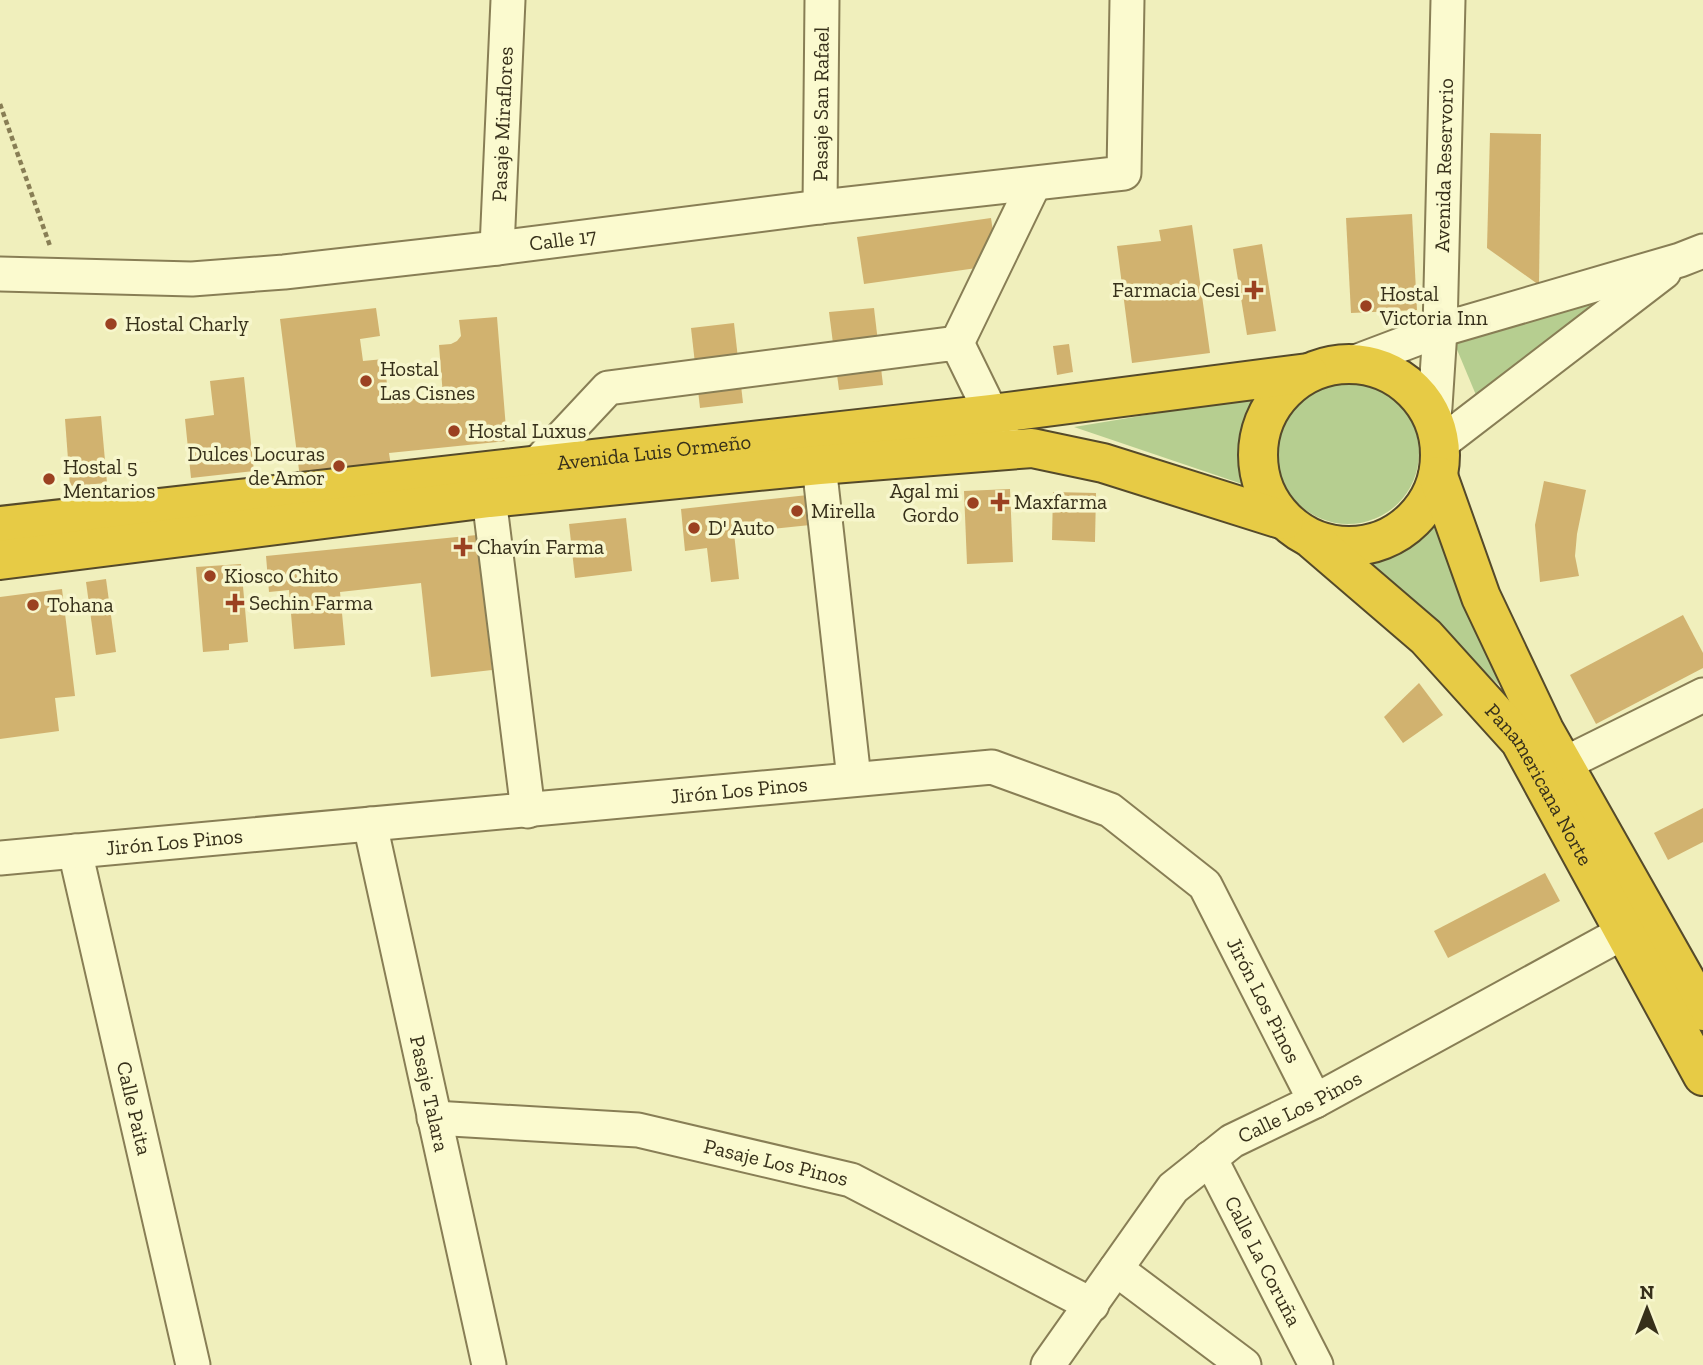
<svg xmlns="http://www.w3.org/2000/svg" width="1703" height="1365" font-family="'Zilla Slab',serif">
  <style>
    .green { fill: #b6ce90 }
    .building { fill: #d1b26f }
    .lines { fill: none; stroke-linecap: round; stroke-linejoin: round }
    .minor-casing { stroke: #887e55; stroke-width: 37 }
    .highway-casing { stroke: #554a2a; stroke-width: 42 }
    .path { stroke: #887e55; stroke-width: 4.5; stroke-dasharray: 5 3.5; stroke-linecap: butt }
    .minor { stroke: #fbfacf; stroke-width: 33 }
    .highway { stroke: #e7cb45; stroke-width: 38 }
    .poi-dot { fill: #9b4121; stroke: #f7f6cc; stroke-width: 2.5 }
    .labels { text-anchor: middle; stroke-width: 7; stroke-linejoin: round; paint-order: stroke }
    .street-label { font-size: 21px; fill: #37301a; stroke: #f7f6cc }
    .poi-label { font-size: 21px; fill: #37301a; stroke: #f7f6cc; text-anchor: start }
  </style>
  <rect width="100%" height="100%" fill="#f0efbc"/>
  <g class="green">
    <polygon points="1625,288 1476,395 1453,340"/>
    <circle cx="1348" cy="453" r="71"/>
    <path d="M1255,397C1238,435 1240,446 1248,486L1074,427Z"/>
    <path d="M1442,512L1499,685L1361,558C1405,550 1414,548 1442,512Z"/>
  </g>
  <g class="building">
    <polygon points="1490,133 1541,134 1539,285 1487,248"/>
    <polygon points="1412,214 1417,310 1351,313 1346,218"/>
    <polygon points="991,218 998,265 864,284 857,237"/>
    <polygon points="1192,225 1210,353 1132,363 1117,246 1161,241 1159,230"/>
    <polygon points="1262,244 1276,331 1247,335 1233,249"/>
    <polygon points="376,308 380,336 360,339 363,361 384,359 389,401 443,396 439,345 451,344 457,341 461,336 459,320 497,317 507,441 389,453 391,466 300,478 280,319"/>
    <polygon points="874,308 883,385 839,390 829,312"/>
    <polygon points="734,323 743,403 700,408 691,328"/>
    <polygon points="1069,344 1073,372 1057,375 1053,346"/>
    <polygon points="244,377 254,471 191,478 185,419 214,415 210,381"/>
    <polygon points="101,416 107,483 70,486 65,419"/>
    <polygon points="1544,481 1586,490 1577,534 1575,556 1579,576 1540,582 1535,525"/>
    <polygon points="1010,489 1013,562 967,564 964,491"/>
    <polygon points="1053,492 1096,493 1095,542 1052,540"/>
    <polygon points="817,494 820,524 734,533 739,579 711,582 707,548 685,551 681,509"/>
    <polygon points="626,518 632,571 575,578 569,524"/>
    <polygon points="477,535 492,670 431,677 421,583 340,592 345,645 294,649 289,590 269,592 266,556"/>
    <polygon points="241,564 248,642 229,644 229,650 203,652 196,567"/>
    <polygon points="106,579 116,652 96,655 86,582"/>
    <polygon points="62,589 75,696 55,698 59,731 0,739 0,597"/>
    <polygon points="1683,615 1703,653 1703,668 1596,724 1570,675"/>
    <polygon points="1419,683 1443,715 1403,743 1384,717"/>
    <polygon points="1703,808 1703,842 1668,860 1654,833"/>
    <polygon points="1545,873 1560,901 1448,958 1434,931"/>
  </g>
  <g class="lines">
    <defs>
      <g id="minor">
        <path id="s1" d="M820,207L822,0"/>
        <path id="s2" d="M497,248L508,0"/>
        <path id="s3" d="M0,274L192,279L284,272L497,248L820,207L1124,173L1127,0"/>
        <polyline points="957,343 1034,184"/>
        <polyline points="1350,364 1440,330 1680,260 1703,251"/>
        <path id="s4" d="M1434,422L1440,330L1448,0"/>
        <polyline points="1440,444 1664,272"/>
        <polyline points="819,465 854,779"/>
        <polyline points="535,466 608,388 957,343 1002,435"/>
        <polyline points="489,498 528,811"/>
        <polyline points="1564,764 1703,695"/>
        <path id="s5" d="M370,824L489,1365"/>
        <path id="s6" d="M75,851L193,1365"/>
        <path id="s7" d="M0,858L992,767L1110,810L1205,885L1315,1101"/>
        <path id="s8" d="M434,1118L638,1130L851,1180L1092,1305"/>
        <path id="s9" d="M1210,1158L1316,1365"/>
        <polyline points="1116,1269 1244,1365"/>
        <path id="s10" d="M1048,1365L1173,1188L1232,1141L1315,1101L1624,932"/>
      </g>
      <g id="highway">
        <circle cx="1349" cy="455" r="91"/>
        <polyline points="1438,476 1481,597 1544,730 1703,1011"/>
        <path id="s11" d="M0,526L992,414L1308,373"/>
        <path id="s12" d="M1313,540L1426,637L1520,741L1703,1076"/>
        <polyline points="0,560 489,498 819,465 1032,448 1103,463 1284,520"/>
      </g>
    </defs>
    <use href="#minor" class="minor-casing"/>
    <use href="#highway" class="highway-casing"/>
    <polyline class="path" points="0,104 50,246"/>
    <use href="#minor" class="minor"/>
    <use href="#highway" class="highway"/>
  </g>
  <g class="poi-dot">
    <path d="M1250.5 279.5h7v7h7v7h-7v7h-7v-7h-7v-7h7z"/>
    <circle cx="1366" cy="306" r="7"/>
    <circle cx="111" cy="324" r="7"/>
    <circle cx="366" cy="381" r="7"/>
    <circle cx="454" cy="431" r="7"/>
    <circle cx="339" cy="466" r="7"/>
    <circle cx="49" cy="479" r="7"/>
    <path d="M996.5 491.5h7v7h7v7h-7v7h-7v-7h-7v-7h7z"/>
    <circle cx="973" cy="503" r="7"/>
    <circle cx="797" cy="511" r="7"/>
    <circle cx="694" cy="528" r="7"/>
    <path d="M459.5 536.5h7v7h7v7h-7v7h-7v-7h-7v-7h7z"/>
    <circle cx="210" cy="576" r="7"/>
    <path d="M231.5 592.5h7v7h7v7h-7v7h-7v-7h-7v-7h7z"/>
    <circle cx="33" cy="605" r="7"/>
  </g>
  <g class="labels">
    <g class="street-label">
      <text dy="7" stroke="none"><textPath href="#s1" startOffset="103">Pasaje San Rafael</textPath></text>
      <text dy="7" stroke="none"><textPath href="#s2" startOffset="124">Pasaje Miraflores</textPath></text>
      <text dy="7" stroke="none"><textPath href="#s4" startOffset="257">Avenida Reservorio</textPath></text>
      <text dy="7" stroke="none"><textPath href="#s3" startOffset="565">Calle 17</textPath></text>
      <text dy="7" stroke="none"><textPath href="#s11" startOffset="658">Avenida Luis Ormeño</textPath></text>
      <text dy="7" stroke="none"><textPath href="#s12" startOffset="336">Panamericana Norte</textPath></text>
      <text dy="7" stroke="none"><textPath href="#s7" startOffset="742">Jirón Los Pinos</textPath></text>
      <text dy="7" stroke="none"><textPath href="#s7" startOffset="175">Jirón Los Pinos</textPath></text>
      <text dy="7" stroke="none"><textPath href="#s7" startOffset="1372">Jirón Los Pinos</textPath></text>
      <text dy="7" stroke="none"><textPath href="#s5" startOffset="276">Pasaje Talara</textPath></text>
      <text dy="7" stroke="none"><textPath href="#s10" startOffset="368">Calle Los Pinos</textPath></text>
      <text dy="7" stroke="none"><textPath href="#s6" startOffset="264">Calle Paita</textPath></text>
      <text dy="7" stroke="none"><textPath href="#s8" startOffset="346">Pasaje Los Pinos</textPath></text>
      <text dy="7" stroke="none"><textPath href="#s9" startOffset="116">Calle La Coruña</textPath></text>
    </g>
    <g class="poi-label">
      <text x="1240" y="297" text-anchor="end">Farmacia Cesi</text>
      <text x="1380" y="301">Hostal<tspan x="1380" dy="24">Victoria Inn</tspan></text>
      <text x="125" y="331">Hostal Charly</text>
      <text x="380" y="376">Hostal<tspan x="380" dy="24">Las Cisnes</tspan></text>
      <text x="468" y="438">Hostal Luxus</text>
      <text x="325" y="461" text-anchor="end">Dulces Locuras<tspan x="325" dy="24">de Amor</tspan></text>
      <text x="63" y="474">Hostal 5<tspan x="63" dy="24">Mentarios</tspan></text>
      <text x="959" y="498" text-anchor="end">Agal mi<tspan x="959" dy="24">Gordo</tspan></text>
      <text x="1014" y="509">Maxfarma</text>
      <text x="811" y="518">Mirella</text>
      <text x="708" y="535">D' Auto</text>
      <text x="477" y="554">Chavín Farma</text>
      <text x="224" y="583">Kiosco Chito</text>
      <text x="249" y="610">Sechin Farma</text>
      <text x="47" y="612">Tohana</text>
    </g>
  </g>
  <g transform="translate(1647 1309)" stroke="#f7f6cc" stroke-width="5" paint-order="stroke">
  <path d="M0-5L12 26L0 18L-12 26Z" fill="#37301a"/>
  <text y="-10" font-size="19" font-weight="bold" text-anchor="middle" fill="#37301a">N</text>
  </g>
</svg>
